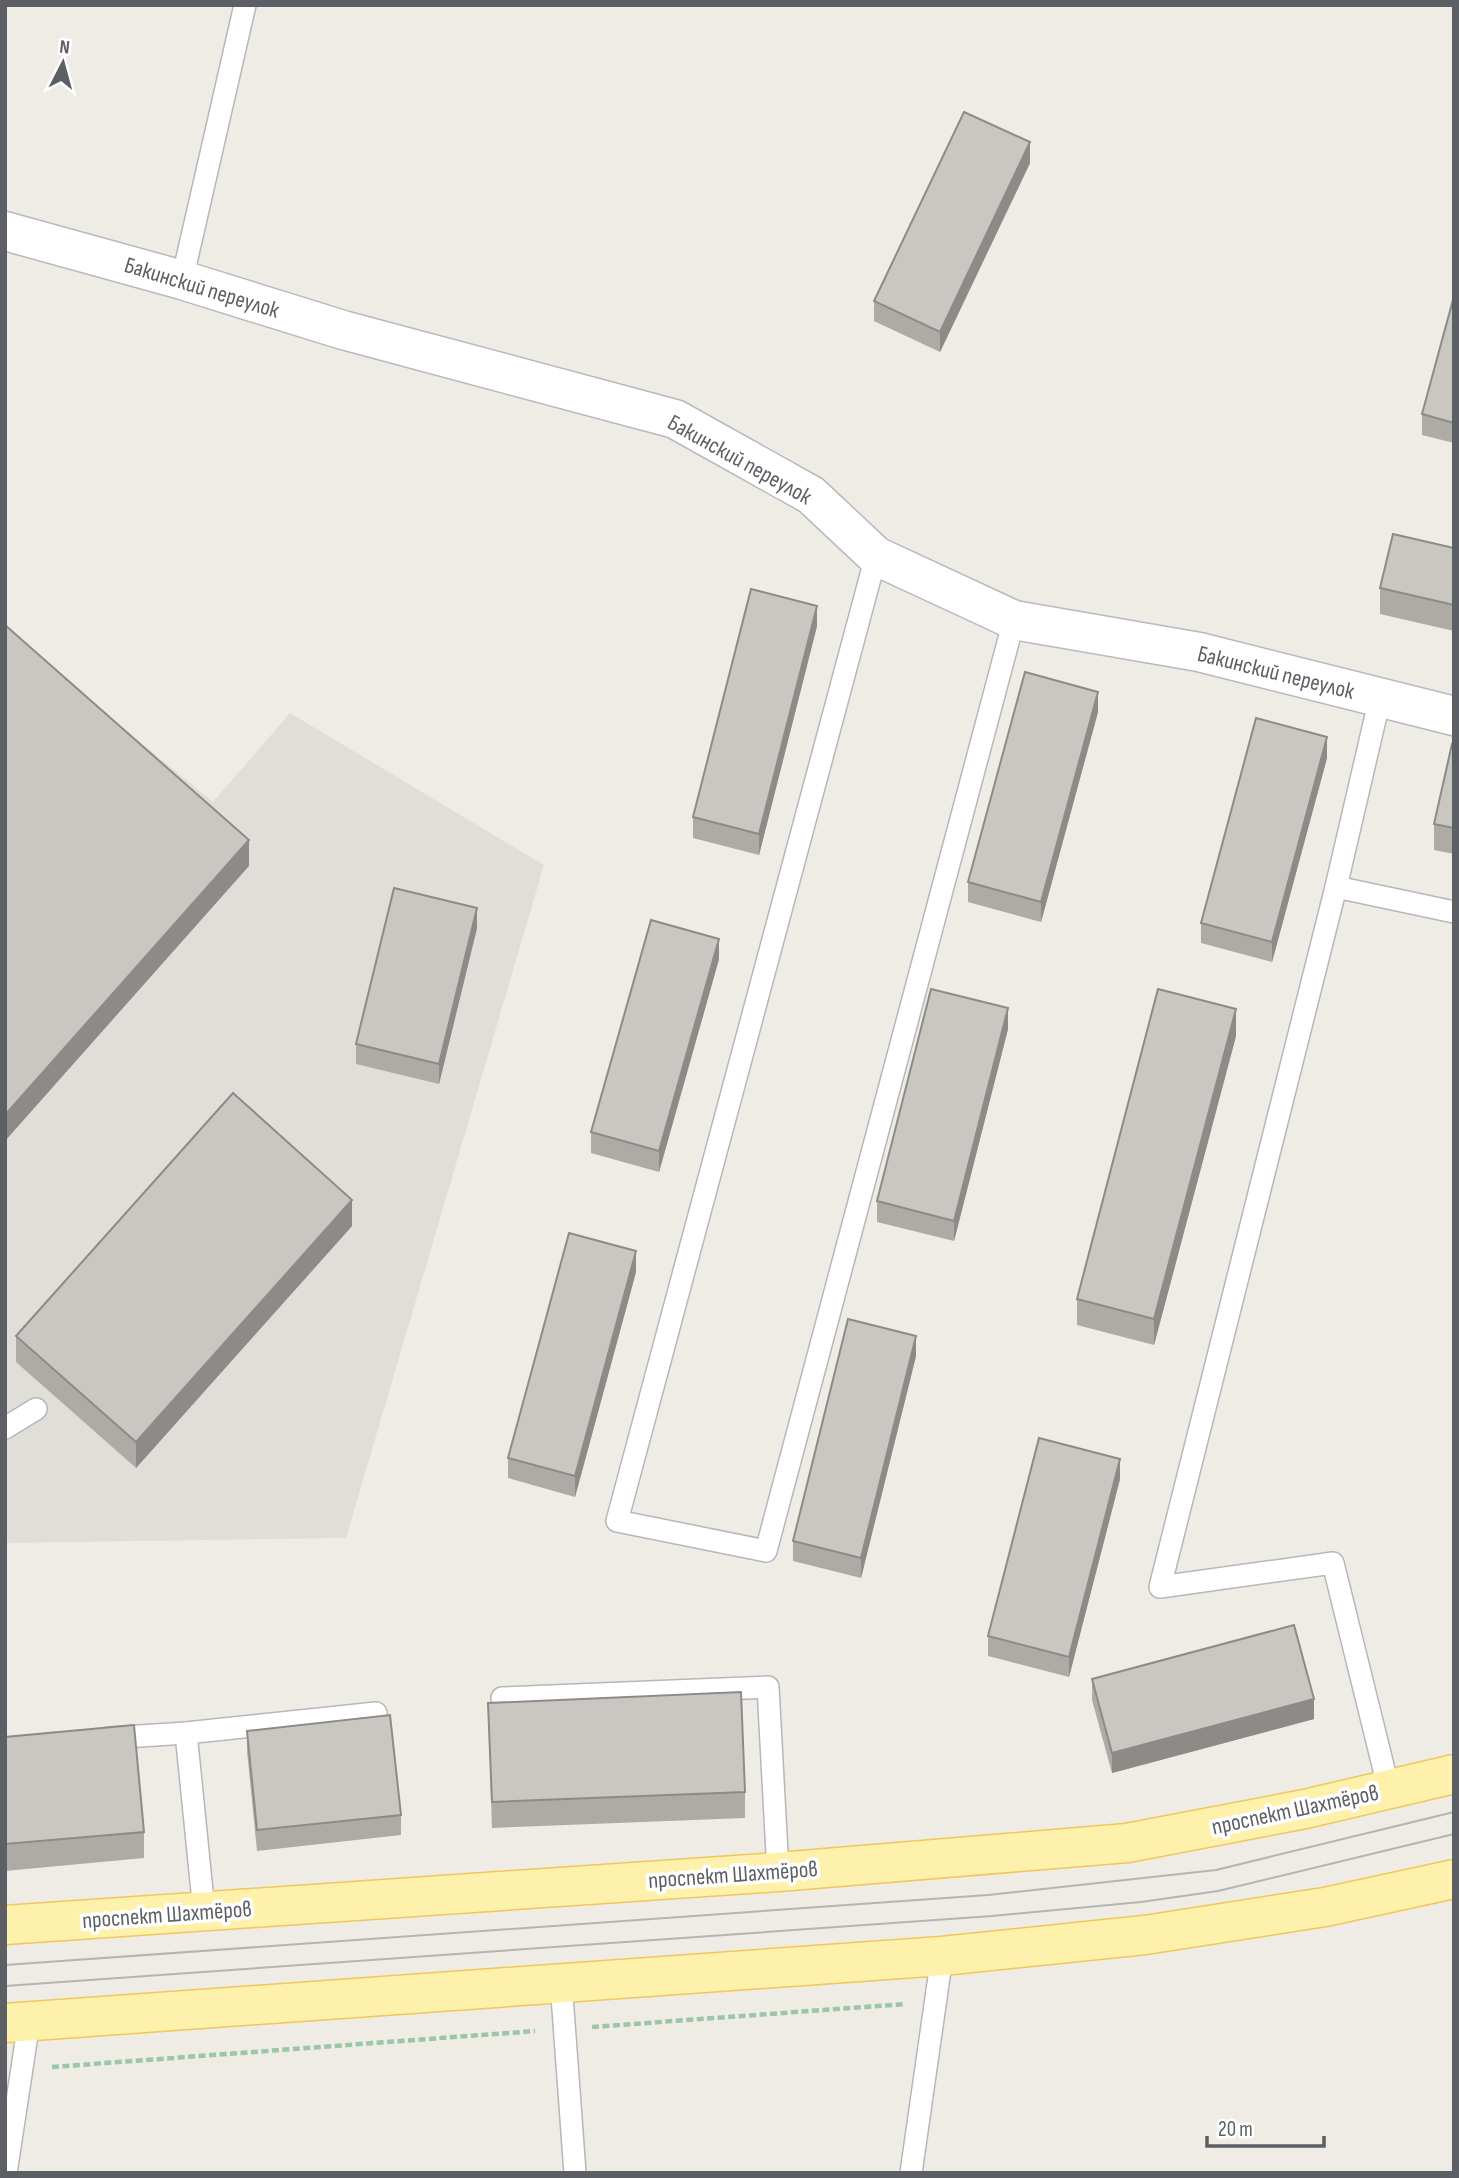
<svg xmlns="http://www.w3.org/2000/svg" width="1459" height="2178" font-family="'Sofia Sans Condensed',sans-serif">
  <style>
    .industrial { fill: #e0ded9 }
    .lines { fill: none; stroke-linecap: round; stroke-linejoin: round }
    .lane-casing { stroke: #b5b7bb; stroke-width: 24 }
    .secondary-casing { stroke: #b6b9be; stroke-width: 41 }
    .primary-casing { stroke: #efc75d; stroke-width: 41 }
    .path { stroke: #9bc6a7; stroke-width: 4.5; stroke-dasharray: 7 3.5; stroke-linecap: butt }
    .lane { stroke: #fff; stroke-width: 21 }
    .secondary { stroke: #fff; stroke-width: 38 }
    .primary { stroke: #fef1ab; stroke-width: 38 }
    .tram { stroke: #b3b4b5; stroke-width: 2 }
    .wall { fill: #aeaba7 }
    .shaded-wall { fill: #8d8b88 }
    .building { fill: #cac7c2; stroke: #8d8b88; stroke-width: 2 }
    .labels { text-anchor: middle; stroke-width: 7; stroke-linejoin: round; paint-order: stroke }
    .street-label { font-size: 23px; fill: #5c6065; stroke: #fff }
  </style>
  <rect width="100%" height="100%" fill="#efece5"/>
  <polygon class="industrial" points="5,631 213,802 290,713 544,865 346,1538 5,1543"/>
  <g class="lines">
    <defs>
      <g id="lane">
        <polyline points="182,280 245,5"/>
        <polyline points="876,556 617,1521 766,1551 1014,620"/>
        <polyline points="1380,698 1336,887 1454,912"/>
        <polyline points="1336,887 1160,1587 1333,1563 1389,1790"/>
        <polyline points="5,1428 36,1409"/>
        <polyline points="502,1698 768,1687 778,1872"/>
        <polyline points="186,1733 204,1911"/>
        <polyline points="109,1738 186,1733 376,1713"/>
        <polyline points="561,1982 575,2173"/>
        <polyline points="6,2173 29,2022"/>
        <polyline points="911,2173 942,1956"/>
      </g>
      <polyline id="secondary" points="5,231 182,280 343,330 675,419 811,495 876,556 1014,620 1199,652 1454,716"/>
      <g id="primary">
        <polyline points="5,1925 778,1872 1127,1843 1305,1809 1454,1774"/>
        <polyline points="5,2023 942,1956 1145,1935 1325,1907 1454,1879"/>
      </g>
    </defs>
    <use href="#lane" class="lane-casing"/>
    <use href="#secondary" class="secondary-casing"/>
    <use href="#primary" class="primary-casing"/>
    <g class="path">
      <polyline points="592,2027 905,2004"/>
      <polyline points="52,2067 535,2031"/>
    </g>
    <use href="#lane" class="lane"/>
    <use href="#secondary" class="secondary"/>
    <use href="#primary" class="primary"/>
    <g class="tram">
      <polyline points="5,1965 988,1895 1216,1870 1454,1812"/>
      <polyline points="5,1986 992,1916 1141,1902 1218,1891 1454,1834"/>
    </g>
  </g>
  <g class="wall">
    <polygon points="1030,163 940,352 874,321 874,301"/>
    <polygon points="1454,296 1454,443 1422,435 1422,414"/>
    <polygon points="1454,548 1454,631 1380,614 1380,588"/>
    <polygon points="817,626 759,855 693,838 693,817"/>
    <polygon points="1098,712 1041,922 968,902 968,882"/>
    <polygon points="1454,745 1454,854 1434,850 1434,824"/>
    <polygon points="1327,758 1272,962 1201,943 1201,923"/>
    <polygon points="477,928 439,1084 356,1064 356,1044"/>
    <polygon points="719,959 659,1172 591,1153 591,1132"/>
    <polygon points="1008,1029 954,1241 877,1222 877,1201"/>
    <polygon points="1236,1036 1154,1345 1077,1325 1077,1299"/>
    <polygon points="352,1226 136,1468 16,1362 16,1336"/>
    <polygon points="636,1272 575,1497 508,1478 508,1458"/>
    <polygon points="916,1356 861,1578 793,1561 793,1541"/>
    <polygon points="1120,1479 1069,1677 988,1656 988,1636"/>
    <polygon points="1092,1679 1314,1719 1112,1773 1092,1700"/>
    <polygon points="488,1703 745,1792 745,1818 492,1828"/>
    <polygon points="247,1731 401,1815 401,1835 257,1851 247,1751"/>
    <polygon points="5,1737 144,1832 144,1858 5,1871"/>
  </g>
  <g class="shaded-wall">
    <polygon points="1030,142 1030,163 940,352 940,332"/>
    <polygon points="817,606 817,626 759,855 759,834"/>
    <polygon points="1098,692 1098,712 1041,922 1041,902"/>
    <polygon points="1327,737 1327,758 1272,962 1272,942"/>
    <polygon points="249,840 249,866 5,1141 5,1115"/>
    <polygon points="477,908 477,928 439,1084 439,1064"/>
    <polygon points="719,939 719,959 659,1172 659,1151"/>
    <polygon points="1008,1008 1008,1029 954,1241 954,1221"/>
    <polygon points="1236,1009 1236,1036 1154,1345 1154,1319"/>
    <polygon points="352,1200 352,1226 136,1468 136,1442"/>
    <polygon points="636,1251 636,1272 575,1497 575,1476"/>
    <polygon points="916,1336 916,1356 861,1578 861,1558"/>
    <polygon points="1120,1459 1120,1479 1069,1677 1069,1657"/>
    <polygon points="1314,1699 1314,1719 1112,1773 1112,1753"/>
  </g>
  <g class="building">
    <polygon points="964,112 1030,142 940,332 874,301"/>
    <polygon points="1454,296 1454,423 1422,414"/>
    <polygon points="1393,534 1454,548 1454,605 1380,588"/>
    <polygon points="751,589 817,606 759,834 693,817"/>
    <polygon points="5,625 249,840 5,1115"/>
    <polygon points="1025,672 1098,692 1041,902 968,882"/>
    <polygon points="1256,718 1327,737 1272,942 1201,923"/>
    <polygon points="1452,744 1454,745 1454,828 1434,824"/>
    <polygon points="394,888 477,908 439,1064 356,1044"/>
    <polygon points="651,920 719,939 659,1151 591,1132"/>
    <polygon points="931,989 1008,1008 954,1221 877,1201"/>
    <polygon points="1158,989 1236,1009 1154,1319 1077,1299"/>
    <polygon points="233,1093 352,1200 136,1442 16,1336"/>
    <polygon points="569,1233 636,1251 575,1476 508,1458"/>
    <polygon points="848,1319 916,1336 861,1558 793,1541"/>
    <polygon points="1039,1438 1120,1459 1069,1657 988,1636"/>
    <polygon points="1294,1625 1314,1699 1112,1753 1092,1679"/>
    <polygon points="741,1692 745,1792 492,1802 488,1703"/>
    <polygon points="390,1715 401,1815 257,1830 247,1731"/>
    <polygon points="134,1725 144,1832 5,1844 5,1737"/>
  </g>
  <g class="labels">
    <g class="street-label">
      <text transform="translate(202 287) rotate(17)" y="8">Бакинский переулок</text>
      <text transform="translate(740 459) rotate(29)" y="8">Бакинский переулок</text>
      <text transform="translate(1276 672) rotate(14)" y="8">Бакинский переулок</text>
      <text transform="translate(1295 1809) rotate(-12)" y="8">проспект Шахтёров</text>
      <text transform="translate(733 1874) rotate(-4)" y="8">проспект Шахтёров</text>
      <text transform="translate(167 1914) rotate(-4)" y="8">проспект Шахтёров</text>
    </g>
  </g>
  <rect width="1459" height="2178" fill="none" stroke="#5c6065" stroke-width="14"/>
  <g transform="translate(63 63) rotate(6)" stroke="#ffffff" stroke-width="5" paint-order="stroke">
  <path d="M0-5L12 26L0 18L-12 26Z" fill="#5c6065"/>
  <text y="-10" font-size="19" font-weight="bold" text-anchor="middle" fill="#5c6065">N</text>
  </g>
  <path d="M1207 2136v10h117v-10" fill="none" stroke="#5c6065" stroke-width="3.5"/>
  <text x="1218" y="2136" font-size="21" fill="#5c6065" stroke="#ffffff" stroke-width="5" paint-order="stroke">20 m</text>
</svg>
